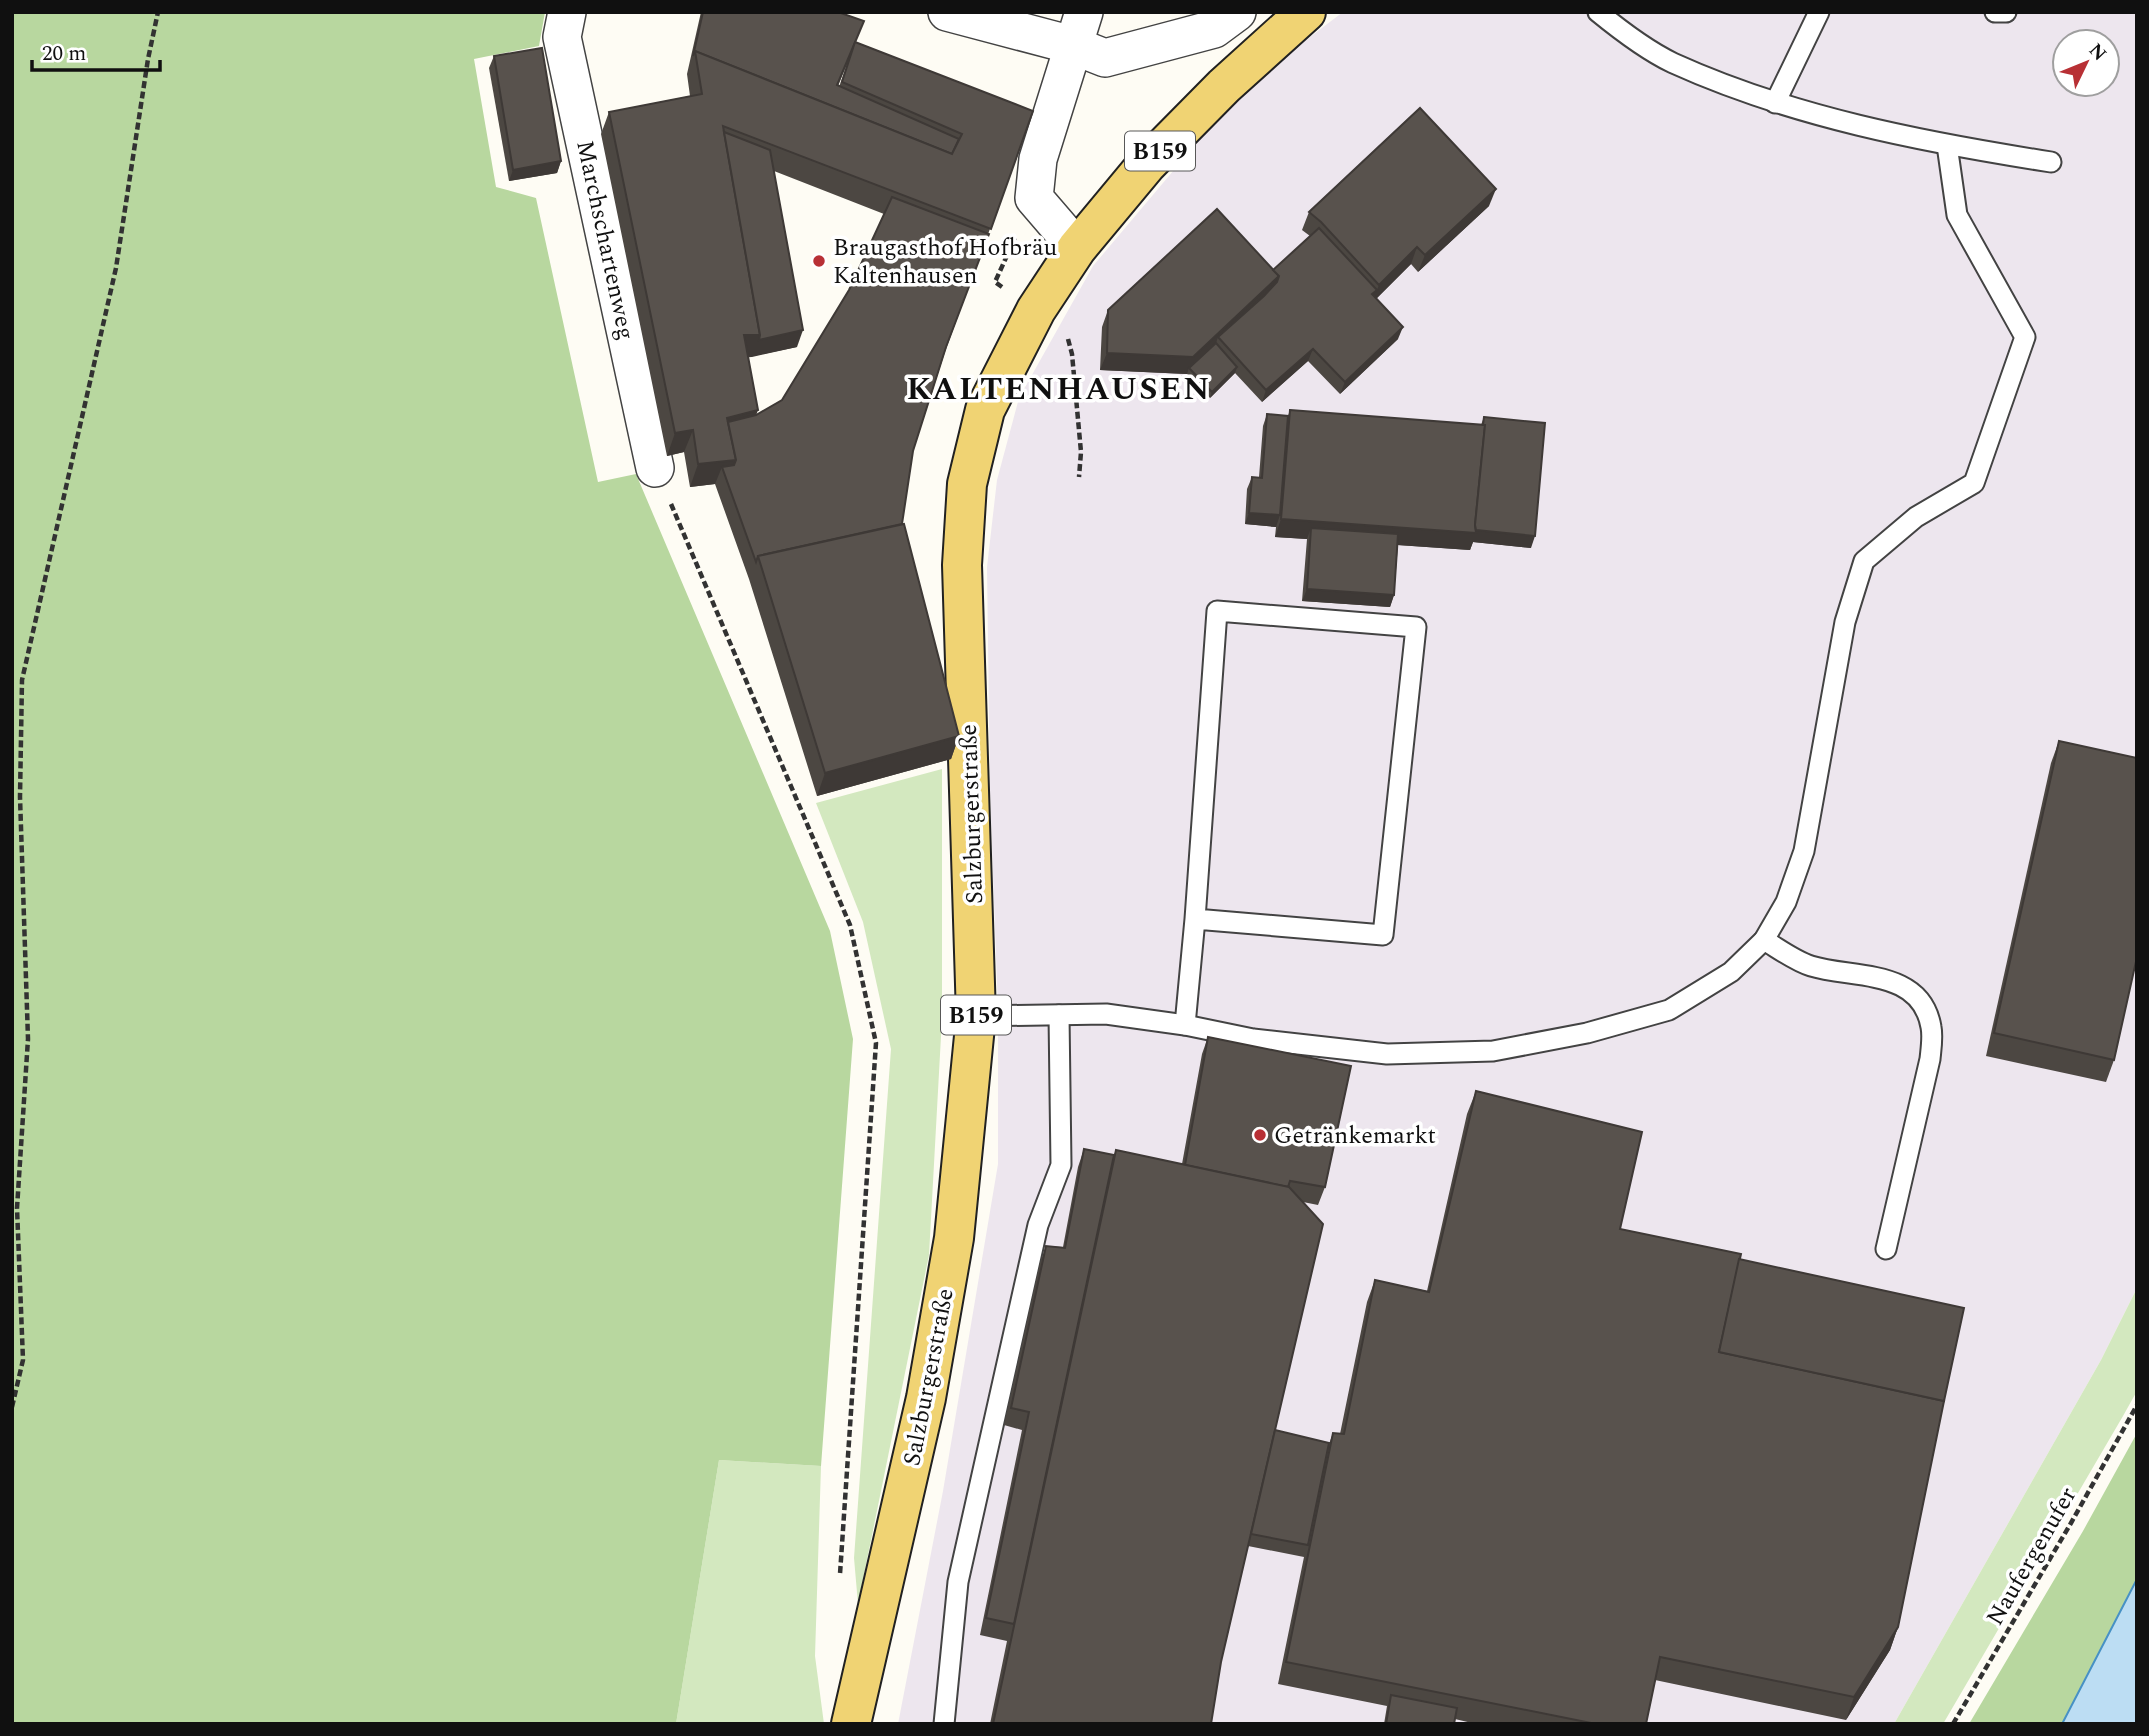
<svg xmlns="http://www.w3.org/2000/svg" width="2149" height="1736" font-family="Spectral,serif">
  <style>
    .industrial { fill: #ede6ee; fill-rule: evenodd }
    .green { fill: #d3e8bf }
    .forest { fill: #b8d79f }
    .water { fill: #bcddf3; stroke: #4791c5; stroke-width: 2 }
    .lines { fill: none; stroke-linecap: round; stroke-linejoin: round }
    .lane-casing { stroke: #434343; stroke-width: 23 }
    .street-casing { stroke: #434343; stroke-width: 40 }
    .primary-casing { stroke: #212121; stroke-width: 42 }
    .path { stroke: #323232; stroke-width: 4.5; stroke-dasharray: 7 3.5; stroke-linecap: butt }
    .lane { stroke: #fff; stroke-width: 19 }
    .street { stroke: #fff; stroke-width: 37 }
    .primary { stroke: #f0d373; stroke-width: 38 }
    .wall { fill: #4c4742; fill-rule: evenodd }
    .shaded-wall { fill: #3e3936 }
    .building { fill: #58524d; stroke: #3e3936; stroke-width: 2 }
    .poi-dot { fill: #b83035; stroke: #fff; stroke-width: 2.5 }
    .labels { text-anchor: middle; stroke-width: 7; stroke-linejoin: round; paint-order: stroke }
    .shield { fill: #fff; stroke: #585858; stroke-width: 2 }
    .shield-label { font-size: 23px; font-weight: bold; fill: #101010 }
    .street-label { font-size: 24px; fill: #101010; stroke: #fff }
    .poi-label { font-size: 24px; fill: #101010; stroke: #fff; text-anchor: start }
    .district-label { font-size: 32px; font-weight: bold; letter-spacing: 2px; fill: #101010; stroke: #fff }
  </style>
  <rect width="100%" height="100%" fill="#fefcf4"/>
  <path class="industrial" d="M1343,12H2137V1288L2101,1360L1894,1724H898L943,1491L998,1164V1010L990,793L987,567L997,480L1019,398L1093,266L1206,132L1273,65ZM2065,42H2107V84H2065Z"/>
  <g class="green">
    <polygon points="942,769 942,1018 929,1255 858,1604 854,1558 891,1049 863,922 816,803"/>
    <polygon points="2137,1288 2137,1391 2123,1416 1943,1724 1894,1724 2101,1360"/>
    <polygon points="719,1460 821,1466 815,1656 824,1724 676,1724"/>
  </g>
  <g class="forest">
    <polygon points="12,12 545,12 539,46 474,59 496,187 536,198 598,482 636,474 830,931 853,1039 821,1466 719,1460 676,1724 12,1724"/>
    <polygon points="2137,1433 2137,1579 2062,1724 1969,1724 2083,1531"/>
  </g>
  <polygon class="water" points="2137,1579 2137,1724 2062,1724"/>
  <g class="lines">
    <defs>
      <g id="lane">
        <path d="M1598,12C1620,30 1648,51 1673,63C1792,117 1923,142 2051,162"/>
        <polyline points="1995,12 2006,12"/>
        <polyline points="1775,103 1819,12"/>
        <path d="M1764,940C1779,949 1795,961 1811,966C1853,979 1921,968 1931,1027C1933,1037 1931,1049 1930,1059L1886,1249"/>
        <polyline points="976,1016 1106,1014 1185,1025 1253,1039 1387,1054 1493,1051 1587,1033 1669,1010 1731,972 1764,940 1786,902 1804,851 1845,622 1864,561 1916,517 1974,483 2025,337 1957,215 1947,145"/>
        <polyline points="1185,1025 1195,919 1383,935 1416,627 1217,611 1195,919"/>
        <polyline points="944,1724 958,1582 1038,1225 1061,1165 1059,1015"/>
      </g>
      <g id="street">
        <polyline points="567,12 562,37 655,468"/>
        <polyline points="947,12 1072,45 1105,58 1214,29 1237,12"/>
        <polyline points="1077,248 1034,198 1038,159 1084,12"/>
      </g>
      <polyline id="primary" points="851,1724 926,1398 954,1238 976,1016 962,565 967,484 985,410 1036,310 1077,248 1146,165 1224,86 1306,12"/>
    </defs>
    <use href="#lane" class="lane-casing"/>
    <use href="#street" class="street-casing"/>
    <use href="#primary" class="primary-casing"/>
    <g class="path">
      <polyline points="1002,287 995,282 1015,238"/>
      <polyline points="1068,339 1072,354 1081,452 1079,477"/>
      <polyline points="671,504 850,925 876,1043 840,1574"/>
      <polyline points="12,1407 23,1360 17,1208 28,1039 20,797 22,680 116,268 148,59 158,12"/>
      <polyline points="1953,1724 2071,1523 2137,1405"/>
    </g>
    <use href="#lane" class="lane"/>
    <use href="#street" class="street"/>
    <use href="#primary" class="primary"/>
  </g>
  <g class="wall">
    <path d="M701,12H838L856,42L1033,111L945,352L913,451L902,524L959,736L951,759L817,796L749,579L715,484L690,487L684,452L667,456L601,134L609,112L690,96L687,74ZM847,64L839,87L838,86ZM774,171L884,214L849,290L782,400L756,415L748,357L797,347Z"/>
    <polygon points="494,56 561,161 557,173 509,181 489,68"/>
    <polygon points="1489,206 1418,272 1411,264 1376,299 1398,339 1340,394 1308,361 1262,402 1235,373 1210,398 1187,374 1100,370 1102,327 1108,310 1273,270 1310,236 1302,230 1309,212"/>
    <polygon points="1290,410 1481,425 1484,417 1531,548 1473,542 1470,550 1398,545 1394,595 1390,607 1302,601 1307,539 1275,537 1276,527 1245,524 1247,489 1252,477 1259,477 1263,426 1267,414 1288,416"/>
    <polygon points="2059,741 2114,1060 2106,1082 1986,1056 2051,763"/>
    <polygon points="1208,1037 1325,1187 1318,1205 1303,1202 1275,1430 1329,1444 1333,1433 1340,1434 1367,1302 1375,1280 1427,1291 1467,1114 1476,1091 1620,1229 1739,1259 1944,1401 1898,1627 1890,1650 1846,1720 1655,1680 1646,1724 1476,1724 1455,1719 1454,1724 1384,1724 1387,1706 1278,1684 1304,1557 1248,1546 1221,1662 1211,1724 990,1724 1007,1641 980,1635 1022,1430 1004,1425 1040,1263 1046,1246 1063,1247 1078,1167 1084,1149 1114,1155 1116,1150 1182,1164 1202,1054"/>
  </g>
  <g class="shaded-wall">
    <polygon points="561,161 557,173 509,181 513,170"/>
    <polygon points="1496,189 1489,206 1418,272 1425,255"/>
    <polygon points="1417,247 1411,264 1373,302 1372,294 1377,290 1379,285"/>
    <polygon points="1279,276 1272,294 1218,337 1214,349 1189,368 1187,374 1100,370 1107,353"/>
    <polygon points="1403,327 1398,339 1340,394 1345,382"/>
    <polygon points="803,330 797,347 752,357 735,358 744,335"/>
    <polygon points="1313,349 1308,361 1262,402 1266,390"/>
    <polygon points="1237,367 1235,373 1210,398 1212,392"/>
    <polygon points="758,410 750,433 729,438 727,418"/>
    <polygon points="693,430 684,452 667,456 675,433"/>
    <polygon points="736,460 727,483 722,467 715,484 690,487 698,464"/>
    <polygon points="1249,513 1280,515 1276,527 1245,524"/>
    <polygon points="1281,519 1473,530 1535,536 1531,548 1473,542 1470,550 1310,539 1311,528 1307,539 1275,537"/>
    <polygon points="1307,589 1394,595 1390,607 1302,601"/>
    <polygon points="959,736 951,759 817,796 825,773"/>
    <polygon points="1898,1627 1890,1650 1846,1720 1854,1697"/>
  </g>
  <g class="building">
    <polygon points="703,12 838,12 864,21 837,85 959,139 952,154 695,51 693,56"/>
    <polygon points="855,42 1033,111 991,229 723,126 760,335 744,335 758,410 727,418 736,460 698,464 693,430 675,433 609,112 702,94 695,51 952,154 962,134 842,82"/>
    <polygon points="542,48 561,161 513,170 494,56"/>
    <polygon points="1420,108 1496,189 1425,255 1417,247 1379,285 1321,222 1309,212"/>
    <polygon points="724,132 770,150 803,330 759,340 760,335"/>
    <polygon points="892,197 989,234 946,347 913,451 902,524 758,556 756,562 722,467 734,465 736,460 728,422 756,415 782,400 849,290"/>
    <polygon points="1217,209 1279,276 1193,357 1107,353 1108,310"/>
    <polygon points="1319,228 1377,290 1372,294 1403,327 1345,382 1313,349 1266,390 1218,337 1264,296 1277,282 1279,276 1273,270"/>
    <polygon points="1216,343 1237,367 1212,392 1189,368"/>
    <polygon points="1290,410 1485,425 1475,525 1476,533 1281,519"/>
    <polygon points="1267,414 1288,416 1280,515 1249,513 1252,477 1262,478"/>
    <polygon points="1484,417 1545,423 1535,536 1476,530 1475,525 1485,425 1483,425"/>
    <polygon points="904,524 959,736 825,773 758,556"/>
    <polygon points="1311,528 1398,534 1394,595 1307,589"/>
    <polygon points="2059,741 2137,758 2137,957 2114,1060 1994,1033"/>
    <polygon points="1208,1037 1351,1066 1325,1187 1290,1181 1288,1187 1185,1165"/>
    <polygon points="1476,1091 1642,1132 1620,1229 1741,1254 1719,1352 1944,1401 1898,1627 1854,1697 1660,1657 1646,1724 1596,1724 1286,1662 1333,1433 1344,1434 1375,1280 1429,1292"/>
    <polygon points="1084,1149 1114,1155 1014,1624 986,1618 1029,1412 1011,1408 1046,1246 1065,1248"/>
    <polygon points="1116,1150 1289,1187 1323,1224 1221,1662 1211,1724 993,1724"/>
    <polygon points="1739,1259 1964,1308 1944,1401 1719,1352"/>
    <polygon points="1275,1430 1329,1443 1308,1545 1251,1534"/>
    <polygon points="1391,1695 1457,1708 1454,1724 1386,1724"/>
  </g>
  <g class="poi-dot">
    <circle cx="819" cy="261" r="7"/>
    <circle cx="1260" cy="1135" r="7"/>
  </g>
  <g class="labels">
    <g class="shield">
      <rect x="1125" y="131.5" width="70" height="39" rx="5"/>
      <rect x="941" y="995.5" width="70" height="39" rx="5"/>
    </g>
    <g class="shield-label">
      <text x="1160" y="159">B159</text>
      <text x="976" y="1023">B159</text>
    </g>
    <g class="street-label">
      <text transform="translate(606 240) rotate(78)" y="8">Marchschartenweg</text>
      <text transform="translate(971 814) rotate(-92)" y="8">Salzburgerstraße</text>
      <text transform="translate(928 1377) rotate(-79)" y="8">Salzburgerstraße</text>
      <text transform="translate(2031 1556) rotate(-60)" y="8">Naufergenufer</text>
    </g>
    <g class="poi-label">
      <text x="833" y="255">Braugasthof Hofbräu<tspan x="833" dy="28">Kaltenhausen</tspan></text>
      <text x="1274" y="1143">Getränkemarkt</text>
    </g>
    <g class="district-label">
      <text x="1059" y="399">KALTENHAUSEN</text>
    </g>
  </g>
  <rect width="2149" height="1736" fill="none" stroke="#101010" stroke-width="28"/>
  <g transform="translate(2086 63) rotate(47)"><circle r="33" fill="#ffffff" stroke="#9f9f9f" stroke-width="2"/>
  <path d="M0-5L12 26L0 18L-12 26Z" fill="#b83035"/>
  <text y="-10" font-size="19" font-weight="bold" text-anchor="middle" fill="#101010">N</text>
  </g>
  <path d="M32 60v10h128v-10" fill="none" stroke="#101010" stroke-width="3.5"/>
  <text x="42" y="60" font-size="21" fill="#101010" stroke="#ffffff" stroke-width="5" paint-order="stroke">20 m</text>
</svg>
